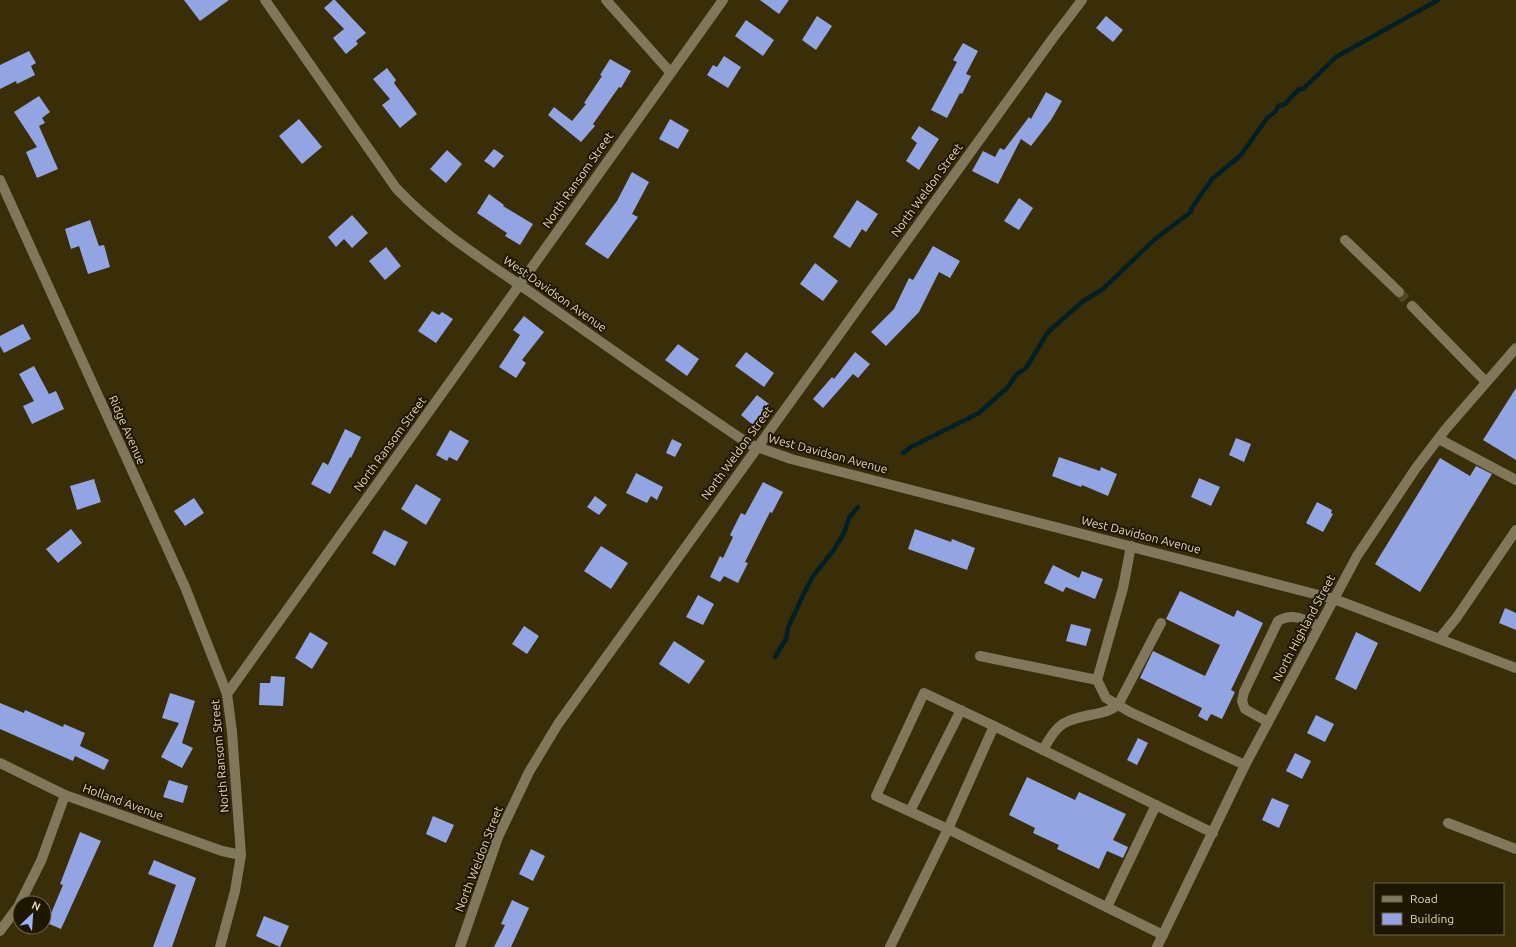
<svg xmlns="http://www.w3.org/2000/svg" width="1516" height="947" font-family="Ubuntu,sans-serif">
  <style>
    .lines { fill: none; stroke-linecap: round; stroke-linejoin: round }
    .stream { stroke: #002027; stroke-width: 4.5 }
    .building { fill: #93a4e3 }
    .minor-tunnel { stroke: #524821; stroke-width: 10; stroke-dasharray: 10 5; stroke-linecap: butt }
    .minor { stroke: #81785c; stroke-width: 10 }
    .labels { text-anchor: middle; stroke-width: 4; stroke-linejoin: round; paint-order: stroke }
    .street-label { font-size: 12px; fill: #e3d8b6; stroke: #1f1600 }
  </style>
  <rect width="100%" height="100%" fill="#392e07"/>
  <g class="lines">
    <g class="stream">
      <polyline points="903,453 911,447 979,413 1007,388 1016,375 1026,368 1048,332 1082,302 1103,289 1155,239 1191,212 1191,209 1212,179 1241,155 1267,118 1276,111 1278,106 1285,104 1299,89 1303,89 1336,57 1438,0"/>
      <polyline points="775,657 786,639 788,628 803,595 813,576 833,551 844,533 849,518 858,507"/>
    </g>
  </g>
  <g class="building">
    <polygon points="184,0 229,0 200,21"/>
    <polygon points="333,0 335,0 366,33 356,41 358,44 346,54 333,38 344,29 324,8"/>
    <polygon points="760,0 789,0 779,14"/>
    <polygon points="817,16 832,26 816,50 802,40"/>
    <polygon points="1106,16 1123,30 1113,42 1096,28"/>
    <polygon points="746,20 774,40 763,56 735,36"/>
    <polygon points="963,43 978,51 966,74 971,76 962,94 960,93 947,118 931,110 957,62 953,60"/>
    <polygon points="29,51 36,63 31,66 35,75 17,84 16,81 0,89 0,65"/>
    <polygon points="724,56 741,67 728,88 707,75 713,65 717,67"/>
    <polygon points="610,59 631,71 621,88 619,87 593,124 595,126 581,142 548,115 554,107 572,121 586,104 584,103 602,76 600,75"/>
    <polygon points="387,68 396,80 394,83 417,114 400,128 382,105 390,99 373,79"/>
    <polygon points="1046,92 1062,101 1051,120 1031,146 1021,139 998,184 972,171 983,151 995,157 1000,148 1004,150 1029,117 1031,119"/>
    <polygon points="39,96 50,112 42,118 45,123 39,126 58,169 37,178 26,152 37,147 14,112"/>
    <polygon points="299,119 322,147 302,164 279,136"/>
    <polygon points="670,119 689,130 678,149 659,139"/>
    <polygon points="919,126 939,139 919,170 906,161 917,143 911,138"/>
    <polygon points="494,149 504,156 494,168 484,161"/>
    <polygon points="447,150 462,164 446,183 430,169"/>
    <polygon points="632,172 649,182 632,214 638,217 608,259 585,244 617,201"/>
    <polygon points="489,194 504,205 503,206 533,224 520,245 505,236 507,233 477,213"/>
    <polygon points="1019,198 1033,208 1019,230 1004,221"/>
    <polygon points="857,200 878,214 866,232 862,229 850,248 833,237"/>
    <polygon points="352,215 368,233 352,248 344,239 336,247 328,237"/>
    <polygon points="90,220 99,246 104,245 110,267 88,274 79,246 71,249 65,229"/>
    <polygon points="933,246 960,261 950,278 939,272 919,312 886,346 871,332 894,309 909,278 913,280"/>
    <polygon points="386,247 401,266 385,280 369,261"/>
    <polygon points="815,263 838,281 823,301 800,284"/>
    <polygon points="432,311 439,315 442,312 453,319 436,343 418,331"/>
    <polygon points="524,316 544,332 522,360 526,363 516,378 499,367 520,335 513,330"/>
    <polygon points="23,324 31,339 4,353 0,346 0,336"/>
    <polygon points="678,344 699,359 687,376 665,360"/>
    <polygon points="746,352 774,373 764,387 735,366"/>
    <polygon points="855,352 870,364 858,378 853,374 823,408 813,399 832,377 834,379"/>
    <polygon points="34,366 49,394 56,391 64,409 32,424 23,406 34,401 19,374"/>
    <polygon points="1516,388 1516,460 1483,440"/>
    <polygon points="757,395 769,404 753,425 741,415"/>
    <polygon points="345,429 361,437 351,458 350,457 330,494 311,484 323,462 328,465"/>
    <polygon points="450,430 469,441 457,461 449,457 447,461 436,455"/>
    <polygon points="1236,438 1251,444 1244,462 1229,455"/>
    <polygon points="672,439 682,444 675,457 666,453"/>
    <polygon points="1059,457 1100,471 1101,467 1117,474 1108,496 1082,485 1081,487 1052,476"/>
    <polygon points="1440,458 1470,476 1476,466 1492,474 1420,592 1375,564"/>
    <polygon points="636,473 663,487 657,500 651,496 647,503 626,493"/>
    <polygon points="1199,478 1220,487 1211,506 1191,497"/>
    <polygon points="94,479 101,502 77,510 70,486"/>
    <polygon points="763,482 783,492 772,513 770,512 745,562 748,563 738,583 724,576 720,582 710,577 720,556 723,558 733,537 730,535 741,513 745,515"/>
    <polygon points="416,484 441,499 426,525 401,509"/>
    <polygon points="595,496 607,505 599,515 587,507"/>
    <polygon points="194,498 204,513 185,526 174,511"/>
    <polygon points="1317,502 1332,510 1331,513 1333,514 1323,532 1306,523"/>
    <polygon points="71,529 82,543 58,563 46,549"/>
    <polygon points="915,529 951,542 952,539 975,548 967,570 908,549"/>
    <polygon points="384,530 408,542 395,566 372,553"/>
    <polygon points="601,546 628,563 611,589 584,571"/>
    <polygon points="1053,565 1079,578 1082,571 1103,579 1095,599 1066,587 1063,592 1044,583"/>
    <polygon points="1180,591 1234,617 1237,610 1263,623 1231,690 1235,692 1222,719 1211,714 1207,721 1198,716 1202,708 1140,678 1153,651 1205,676 1220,645 1166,619"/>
    <polygon points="698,595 714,604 703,625 686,617"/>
    <polygon points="1505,608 1516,613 1516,630 1499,623"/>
    <polygon points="1071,624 1091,629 1086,646 1066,641"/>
    <polygon points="524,626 539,636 527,654 512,644"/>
    <polygon points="310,632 328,643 312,669 295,658"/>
    <polygon points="1356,632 1378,643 1356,690 1335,679"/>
    <polygon points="674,641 705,661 689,684 659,664"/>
    <polygon points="271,676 285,677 283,706 259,705 260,683 270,683"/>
    <polygon points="170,693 195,701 182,743 193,748 182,768 161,757 179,723 162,718"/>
    <polygon points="0,703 24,713 25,710 63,727 64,724 85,733 80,746 109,760 104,770 75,756 73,761 0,729"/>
    <polygon points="1316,715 1334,724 1325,742 1307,733"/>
    <polygon points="1138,738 1148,743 1137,765 1127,760"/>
    <polygon points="1295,753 1311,761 1302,779 1286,771"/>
    <polygon points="1027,777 1075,800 1079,792 1126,814 1113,840 1128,847 1123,858 1107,851 1099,869 1057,849 1059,845 1033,833 1035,828 1009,815"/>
    <polygon points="169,780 188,786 183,803 163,797"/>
    <polygon points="1272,798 1289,805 1279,828 1262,820"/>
    <polygon points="433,816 454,825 446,843 426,834"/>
    <polygon points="80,832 101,841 61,929 47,923 63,885 60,884"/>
    <polygon points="531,849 545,856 533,881 519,874"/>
    <polygon points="154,860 196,878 172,947 153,947 176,885 148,874"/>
    <polygon points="512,900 529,908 511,947 494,947 505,925 501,924"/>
    <polygon points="264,916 289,926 280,947 256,936"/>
  </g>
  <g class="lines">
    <polyline class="minor-tunnel" points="1399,292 1412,306"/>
    <g class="minor">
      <path d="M265,0L396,188C437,232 490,264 540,299C609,348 679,397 749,444L791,459L1334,599L1516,668"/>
      <polyline points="606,0 670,72"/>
      <polyline points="0,180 185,587 227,694"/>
      <polyline points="1345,240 1399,292"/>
      <polyline points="1412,306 1486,382"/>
      <polyline points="1439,439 1516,480"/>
      <polyline points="1131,546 1123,588 1097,680 1106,698 1130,712 1245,765"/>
      <polyline points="1440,638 1457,617 1516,530"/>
      <polyline points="980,656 1097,680"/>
      <path d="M1268,722L1245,709L1242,701L1244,692L1278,621C1293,612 1305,620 1319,626"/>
      <path d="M1043,750C1058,722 1064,720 1095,714C1104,712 1110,711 1118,705L1161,623"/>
      <polyline points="0,763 65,795 222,851 241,855"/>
      <polyline points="910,811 961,710"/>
      <polyline points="1448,823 1516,849"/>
      <polyline points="20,903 41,861 65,795"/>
      <polyline points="1107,907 1156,805"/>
      <polyline points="0,931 20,904"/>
      <polyline points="1163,935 948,829 994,726 1213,833"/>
      <polyline points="220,947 235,891 241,855 232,732 227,694 723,0"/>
      <polyline points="460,947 498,837 529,772 558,724 1053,38 1082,0"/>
      <polyline points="890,947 948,829 876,796 924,693 994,726"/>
      <polyline points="1157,947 1245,765 1357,556 1416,468 1445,430 1516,348"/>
    </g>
  </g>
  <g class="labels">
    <g class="street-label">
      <text transform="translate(578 180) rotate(-55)" y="4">North Ransom Street</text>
      <text transform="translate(927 190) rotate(-54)" y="4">North Weldon Street</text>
      <text transform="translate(555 294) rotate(35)" y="4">West Davidson Avenue</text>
      <text transform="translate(127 430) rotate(66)" y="4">Ridge Avenue</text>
      <text transform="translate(390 444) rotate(-54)" y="4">North Ransom Street</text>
      <text transform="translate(737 453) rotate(-54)" y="4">North Weldon Street</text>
      <text transform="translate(828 454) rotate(15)" y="4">West Davidson Avenue</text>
      <text transform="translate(1141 535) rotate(14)" y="4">West Davidson Avenue</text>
      <text transform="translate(1304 628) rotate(-62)" y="4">North Highland Street</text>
      <text transform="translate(220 756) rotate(-95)" y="4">North Ransom Street</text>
      <text transform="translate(123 802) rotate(20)" y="4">Holland Avenue</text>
      <text transform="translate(479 859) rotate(-69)" y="4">North Weldon Street</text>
    </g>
  </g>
  <rect x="1374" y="883" width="130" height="52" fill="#1f1600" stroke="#6d6449"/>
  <rect x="1382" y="896" width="20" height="6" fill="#81785c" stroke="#6d6449"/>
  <text x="1410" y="903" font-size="12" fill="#e3d8b6">Road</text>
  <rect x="1382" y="913" width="20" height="12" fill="#93a4e3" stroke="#6d6449"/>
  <text x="1410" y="923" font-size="12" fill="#e3d8b6">Building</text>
  <g transform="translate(32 915) rotate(25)"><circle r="19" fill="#1f1600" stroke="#6d6449"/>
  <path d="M0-3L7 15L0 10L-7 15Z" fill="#9fb3fd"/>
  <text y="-6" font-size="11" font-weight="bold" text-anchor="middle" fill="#e3d8b6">N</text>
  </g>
</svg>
